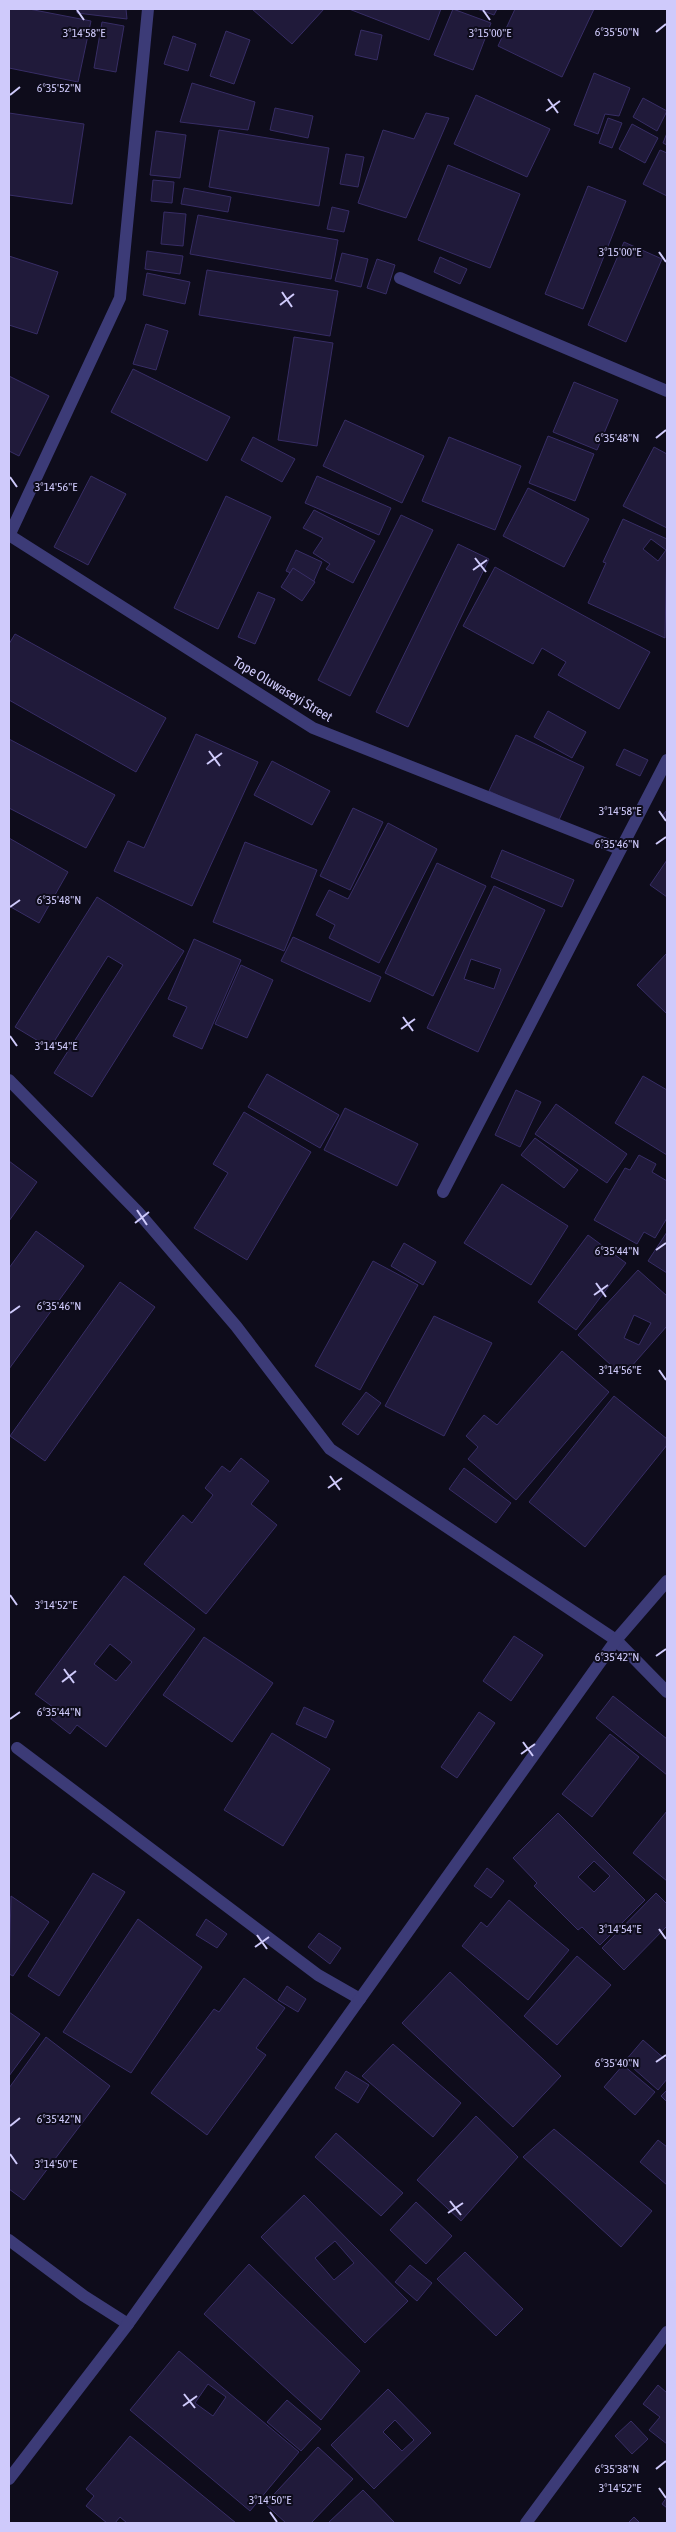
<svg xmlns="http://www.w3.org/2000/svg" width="676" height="2532" font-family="'Asap Condensed',sans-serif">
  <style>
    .building { fill: #201a3a; stroke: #372d65; fill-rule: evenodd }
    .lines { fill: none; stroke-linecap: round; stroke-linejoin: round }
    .service { stroke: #3c3b77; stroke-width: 12 }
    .minor { stroke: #3c3b77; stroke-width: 12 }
    .ticks { fill: none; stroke: #cfcafb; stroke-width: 2 }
    .labels { text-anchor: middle; stroke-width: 4; stroke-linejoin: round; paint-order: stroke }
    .street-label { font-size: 14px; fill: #cfcafb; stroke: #0e0c1b }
    .ticks-label { font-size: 12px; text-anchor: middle; fill: #cfcafb; stroke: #0e0c1b; stroke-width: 4; stroke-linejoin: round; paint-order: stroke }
  </style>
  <rect width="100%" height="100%" fill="#0e0c1b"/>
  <g class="building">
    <polygon points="9,9 29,9 91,21 78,82 9,68"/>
    <polygon points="77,9 126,9 127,19 77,13"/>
    <polygon points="252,9 324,9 292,44"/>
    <polygon points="349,9 441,9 429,40"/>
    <polygon points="453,9 491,23 473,70 434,55"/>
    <polygon points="477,9 497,9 494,15"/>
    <polygon points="515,9 594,9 562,77 498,46"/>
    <polygon points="102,22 124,26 116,72 94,68"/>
    <polygon points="361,30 382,35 377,60 355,55"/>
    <polygon points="226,31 250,40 234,84 210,76"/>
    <polygon points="173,36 196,44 188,71 164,64"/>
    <polygon points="594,73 630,88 619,116 605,114 598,134 574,125"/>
    <polygon points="192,83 255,102 248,130 180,122"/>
    <polygon points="476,95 550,129 527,177 454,144"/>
    <polygon points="643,98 667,111 657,131 633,117"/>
    <polygon points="275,108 313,116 308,138 270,130"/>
    <polygon points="9,113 84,124 72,204 9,195"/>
    <polygon points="426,113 449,118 406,218 358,203 383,130 414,139"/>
    <polygon points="608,118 622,123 612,148 599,143"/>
    <polygon points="632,124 658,138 645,163 619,149"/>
    <polygon points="219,130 329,148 319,206 209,187"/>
    <polygon points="156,131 186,135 180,178 150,175"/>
    <polygon points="667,133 667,145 663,143"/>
    <polygon points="660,150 667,153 667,196 643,184"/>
    <polygon points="346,154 364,157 358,187 340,184"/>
    <polygon points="448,165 520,194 490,268 418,240"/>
    <polygon points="153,180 174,182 172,203 151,201"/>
    <polygon points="588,186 626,201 583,309 545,294"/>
    <polygon points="184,188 231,197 228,212 181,204"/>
    <polygon points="332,207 349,211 344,232 327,229"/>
    <polygon points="164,212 186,214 183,246 161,244"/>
    <polygon points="198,215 338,240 331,279 190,254"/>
    <polygon points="624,242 662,259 626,342 588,325"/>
    <polygon points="147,251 183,256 180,274 145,269"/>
    <polygon points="342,253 368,259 361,287 335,281"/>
    <polygon points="9,256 58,272 37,334 9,325"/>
    <polygon points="440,257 467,269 460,284 434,272"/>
    <polygon points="377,259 395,265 386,294 367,288"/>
    <polygon points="207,270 338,291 330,336 199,315"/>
    <polygon points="147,273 190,282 185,304 143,295"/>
    <polygon points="146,324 168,331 156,370 133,364"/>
    <polygon points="294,337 333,343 317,446 278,440"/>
    <polygon points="133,369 230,417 207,461 111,412"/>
    <polygon points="9,376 49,396 19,456 9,451"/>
    <polygon points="574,382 618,400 597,450 553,432"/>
    <polygon points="345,420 424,456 402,503 323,466"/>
    <polygon points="548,436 594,454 575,501 529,483"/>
    <polygon points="253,437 295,459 282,482 241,460"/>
    <polygon points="449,437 521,466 495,530 422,501"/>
    <polygon points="654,447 667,454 667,528 623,506"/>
    <polygon points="91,476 126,494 88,565 54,547"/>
    <polygon points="317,476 391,508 379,535 305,503"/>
    <polygon points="528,488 589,519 564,567 503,536"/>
    <polygon points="226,496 271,517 218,629 174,608"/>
    <polygon points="314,510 375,541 353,583 326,569 330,564 313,553 323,538 303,528"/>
    <polygon points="401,515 433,530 350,696 318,680"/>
    <path d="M623,519L667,539L665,638L588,603L606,563L603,562ZM651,539L666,550L658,561L643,549Z"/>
    <polygon points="458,544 489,559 408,727 376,712"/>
    <polygon points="296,550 322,562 313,583 286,571"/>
    <polygon points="495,567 650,652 619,709 558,675 566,662 542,648 533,664 463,626"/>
    <polygon points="293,568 315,582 302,601 281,587"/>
    <polygon points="258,592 275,599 255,644 238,637"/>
    <polygon points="15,634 166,718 136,772 9,700 9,644"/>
    <polygon points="548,711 586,732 572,758 534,737"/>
    <polygon points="196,734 258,762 192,906 114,871 128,841 144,848"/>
    <polygon points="516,735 584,767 557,824 489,791"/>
    <polygon points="9,739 115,795 86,848 9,808"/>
    <polygon points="624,749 648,760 640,776 616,765"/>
    <polygon points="272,761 330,791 312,825 254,795"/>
    <polygon points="353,808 383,822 350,890 320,876"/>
    <polygon points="667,810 667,821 662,816"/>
    <polygon points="388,823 437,849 379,963 329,938 335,925 316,915 329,890 348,899"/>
    <polygon points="9,838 68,872 39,923 9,906"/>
    <polygon points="245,842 317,870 284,951 213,922"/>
    <polygon points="502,850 574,880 562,907 491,877"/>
    <polygon points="667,860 667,897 650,885"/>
    <polygon points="437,863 486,886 433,996 385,973"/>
    <path d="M494,886L545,910L478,1052L427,1028ZM471,959L501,969L494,989L464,979Z"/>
    <polygon points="97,897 184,951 92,1097 54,1073 123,965 108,956 50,1048 15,1027"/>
    <polygon points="293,937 381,977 370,1002 281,961"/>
    <polygon points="194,939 241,960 202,1049 173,1036 187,1007 168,999"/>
    <polygon points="667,953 667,1014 637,985"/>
    <polygon points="241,965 273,980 247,1038 215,1024"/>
    <polygon points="267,1074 339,1115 320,1148 248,1107"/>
    <polygon points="643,1076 667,1090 667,1155 615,1123"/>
    <polygon points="516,1090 541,1102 520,1147 495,1135"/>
    <polygon points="556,1104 627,1154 607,1183 535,1134"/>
    <polygon points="345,1108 418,1144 397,1186 324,1150"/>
    <polygon points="244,1112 311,1152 247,1260 194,1228 228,1173 213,1164"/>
    <polygon points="535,1138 578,1170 564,1188 521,1155"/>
    <polygon points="639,1155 656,1164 652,1172 667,1181 667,1218 655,1238 644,1232 637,1244 594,1220 625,1168 630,1170"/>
    <polygon points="9,1161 37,1182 9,1221"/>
    <polygon points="502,1184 568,1226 531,1285 464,1243"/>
    <polygon points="36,1231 84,1266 9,1369 9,1268"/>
    <polygon points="667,1232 667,1273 648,1261"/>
    <polygon points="588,1235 626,1263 576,1330 538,1302"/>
    <polygon points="404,1243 436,1262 423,1285 391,1266"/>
    <polygon points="373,1261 418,1285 360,1390 315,1366"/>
    <path d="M638,1270L667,1296V1326L623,1376L578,1335ZM634,1315L651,1323L639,1345L624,1338Z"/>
    <polygon points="120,1282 155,1307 45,1461 10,1436"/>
    <polygon points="434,1316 492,1343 444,1436 385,1406"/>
    <polygon points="562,1351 609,1392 516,1500 468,1459 478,1447 466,1436 484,1415 497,1425"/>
    <polygon points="366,1392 381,1403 358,1435 342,1424"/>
    <polygon points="614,1396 667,1439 667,1445 585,1547 529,1502"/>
    <polygon points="241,1458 269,1481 251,1504 277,1525 206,1614 144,1564 183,1515 192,1523 213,1495 205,1488 222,1466 230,1472"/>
    <polygon points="464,1468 511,1503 496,1523 449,1489"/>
    <path d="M124,1576L195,1629L106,1747L77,1725L70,1734L51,1719L57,1710L35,1694ZM110,1644L132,1662L116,1681L94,1664Z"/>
    <polygon points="514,1636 543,1655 511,1701 483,1681"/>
    <polygon points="204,1637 273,1683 232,1742 163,1695"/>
    <polygon points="613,1696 667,1739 667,1775 596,1718"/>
    <polygon points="304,1707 334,1721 326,1738 296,1724"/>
    <polygon points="479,1712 495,1723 457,1778 441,1767"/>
    <polygon points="272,1733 330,1769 283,1846 224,1810"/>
    <polygon points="610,1734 639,1757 592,1817 562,1794"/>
    <polygon points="667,1811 667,1881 633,1853"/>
    <path d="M558,1813L645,1900L600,1945L582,1927L578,1930L534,1886L537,1883L513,1858ZM594,1861L610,1876L594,1892L578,1877Z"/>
    <polygon points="487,1868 504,1881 491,1898 474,1886"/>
    <polygon points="93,1873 125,1892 59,1996 28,1976"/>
    <polygon points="656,1893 667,1904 667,1926 624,1970 602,1948"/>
    <polygon points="11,1896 49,1922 13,1976 9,1974"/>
    <polygon points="509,1900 569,1950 528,2000 462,1946 481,1922 487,1927"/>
    <polygon points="138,1919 202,1967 131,2073 63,2032"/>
    <polygon points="206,1919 227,1934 217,1948 196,1935"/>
    <polygon points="319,1933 341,1948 330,1964 308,1947"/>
    <polygon points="577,1956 611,1985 557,2045 524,2016"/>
    <polygon points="450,1972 561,2076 513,2127 402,2023"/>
    <polygon points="244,1978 285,2008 256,2048 266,2055 207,2135 151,2093 214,2009 219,2012"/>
    <polygon points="287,1986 306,1999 298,2012 278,2000"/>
    <polygon points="9,2012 40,2034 9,2076"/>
    <polygon points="46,2037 110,2086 24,2200 9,2189 9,2088"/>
    <polygon points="643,2040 667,2061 667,2079 658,2090 625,2061"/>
    <polygon points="393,2044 461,2103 433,2137 362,2076"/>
    <polygon points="623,2065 655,2092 635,2115 604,2087"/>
    <polygon points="346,2071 369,2085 358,2103 335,2088"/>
    <polygon points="667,2090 667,2102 661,2096"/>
    <polygon points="476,2116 518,2157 461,2221 417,2180"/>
    <polygon points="554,2129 652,2211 621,2247 523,2157"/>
    <polygon points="336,2133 403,2193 381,2216 315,2157"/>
    <polygon points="658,2140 667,2147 667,2185 640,2162"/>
    <path d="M304,2195L408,2301L365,2343L261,2237ZM335,2241L354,2263L334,2280L315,2258Z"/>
    <polygon points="416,2202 452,2236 426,2264 390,2230"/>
    <polygon points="465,2252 523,2309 496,2336 437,2279"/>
    <polygon points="249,2264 360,2371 321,2420 204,2314"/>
    <polygon points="410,2265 432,2283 417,2301 395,2282"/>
    <path d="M179,2351L299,2452L250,2511L130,2410ZM208,2384L226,2397L213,2416L195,2403Z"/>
    <polygon points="658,2385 667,2393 667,2444 649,2430 660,2417 643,2404"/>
    <path d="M388,2389L431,2433L374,2489L331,2445ZM395,2420L414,2440L402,2451L383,2432Z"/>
    <polygon points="287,2400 321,2429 301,2451 267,2422"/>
    <polygon points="631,2421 648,2439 632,2454 615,2436"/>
    <polygon points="130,2436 236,2523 127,2523 120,2517 115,2523 107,2523 86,2506 94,2496 86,2489"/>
    <polygon points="318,2447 353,2479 311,2523 286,2523 265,2504"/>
    <polygon points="363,2490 395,2523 328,2523"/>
    <polygon points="667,2497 667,2508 662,2504"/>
    <polygon points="634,2517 640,2523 628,2523"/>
  </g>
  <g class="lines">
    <g class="service">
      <polyline points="17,1748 318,1975 360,1999"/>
      <polyline points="9,2240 84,2296 128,2324"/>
    </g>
    <g class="minor">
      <polyline points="400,278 667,391"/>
      <polyline points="9,535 313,728 619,849"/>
      <polyline points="9,536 120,298 148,9"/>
      <polyline points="9,1080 138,1212 236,1326 330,1449 616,1640 667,1692"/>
      <polyline points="443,1192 667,760"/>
      <polyline points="9,2479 128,2324 616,1640 667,1581"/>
      <polyline points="526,2523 667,2332"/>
    </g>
  </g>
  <path class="ticks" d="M77,10L84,20M483,10L490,20M656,32L666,24M10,95L20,87M548,99L558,113M546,111L560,101M659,252L666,262M282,292L292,307M280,305L294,294M656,438L666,430M10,477L17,487M475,558L486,572M473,570L487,560M209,751L220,766M207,764L222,753M659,811L666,821M656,844L666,837M10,907L20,900M403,1017L413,1031M401,1029L415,1019M10,1036L17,1046M137,1210L147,1225M135,1223L149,1212M656,1250L666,1243M596,1283L606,1297M594,1295L608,1285M10,1313L20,1306M659,1370L666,1380M330,1476L340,1490M328,1488L342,1478M10,1595L17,1605M656,1656L666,1649M64,1669L74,1683M62,1682L76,1671M10,1719L20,1712M523,1742L533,1756M521,1754L535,1744M659,1929L666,1939M257,1935L267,1949M255,1947L269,1937M656,2062L666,2055M10,2126L20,2118M10,2154L17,2164M450,2201L461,2215M448,2213L463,2203M184,2394L195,2408M183,2406L197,2396M656,2469L666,2461M659,2488L666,2498M270,2512L277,2522"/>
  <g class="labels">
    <g class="street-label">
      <text transform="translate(283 689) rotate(31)" y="5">Tope Oluwaseyi Street</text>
    </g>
  </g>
  <g class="ticks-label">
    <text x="617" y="36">6°35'50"N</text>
    <text x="84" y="37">3°14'58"E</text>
    <text x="490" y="37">3°15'00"E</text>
    <text x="59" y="92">6°35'52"N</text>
    <text x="620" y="256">3°15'00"E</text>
    <text x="617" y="442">6°35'48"N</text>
    <text x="56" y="491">3°14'56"E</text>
    <text x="620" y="815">3°14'58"E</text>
    <text x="617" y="848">6°35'46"N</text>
    <text x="59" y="904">6°35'48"N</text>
    <text x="56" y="1050">3°14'54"E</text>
    <text x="617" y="1255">6°35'44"N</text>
    <text x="59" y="1310">6°35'46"N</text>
    <text x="620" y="1374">3°14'56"E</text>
    <text x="56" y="1609">3°14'52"E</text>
    <text x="617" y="1661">6°35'42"N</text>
    <text x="59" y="1716">6°35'44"N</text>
    <text x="620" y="1933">3°14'54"E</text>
    <text x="617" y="2067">6°35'40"N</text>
    <text x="59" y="2123">6°35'42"N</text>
    <text x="56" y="2168">3°14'50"E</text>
    <text x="617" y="2473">6°35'38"N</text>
    <text x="620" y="2492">3°14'52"E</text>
    <text x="270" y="2504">3°14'50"E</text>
  </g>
  <rect width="676" height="2532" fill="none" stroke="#cfcafb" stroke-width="20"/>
</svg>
